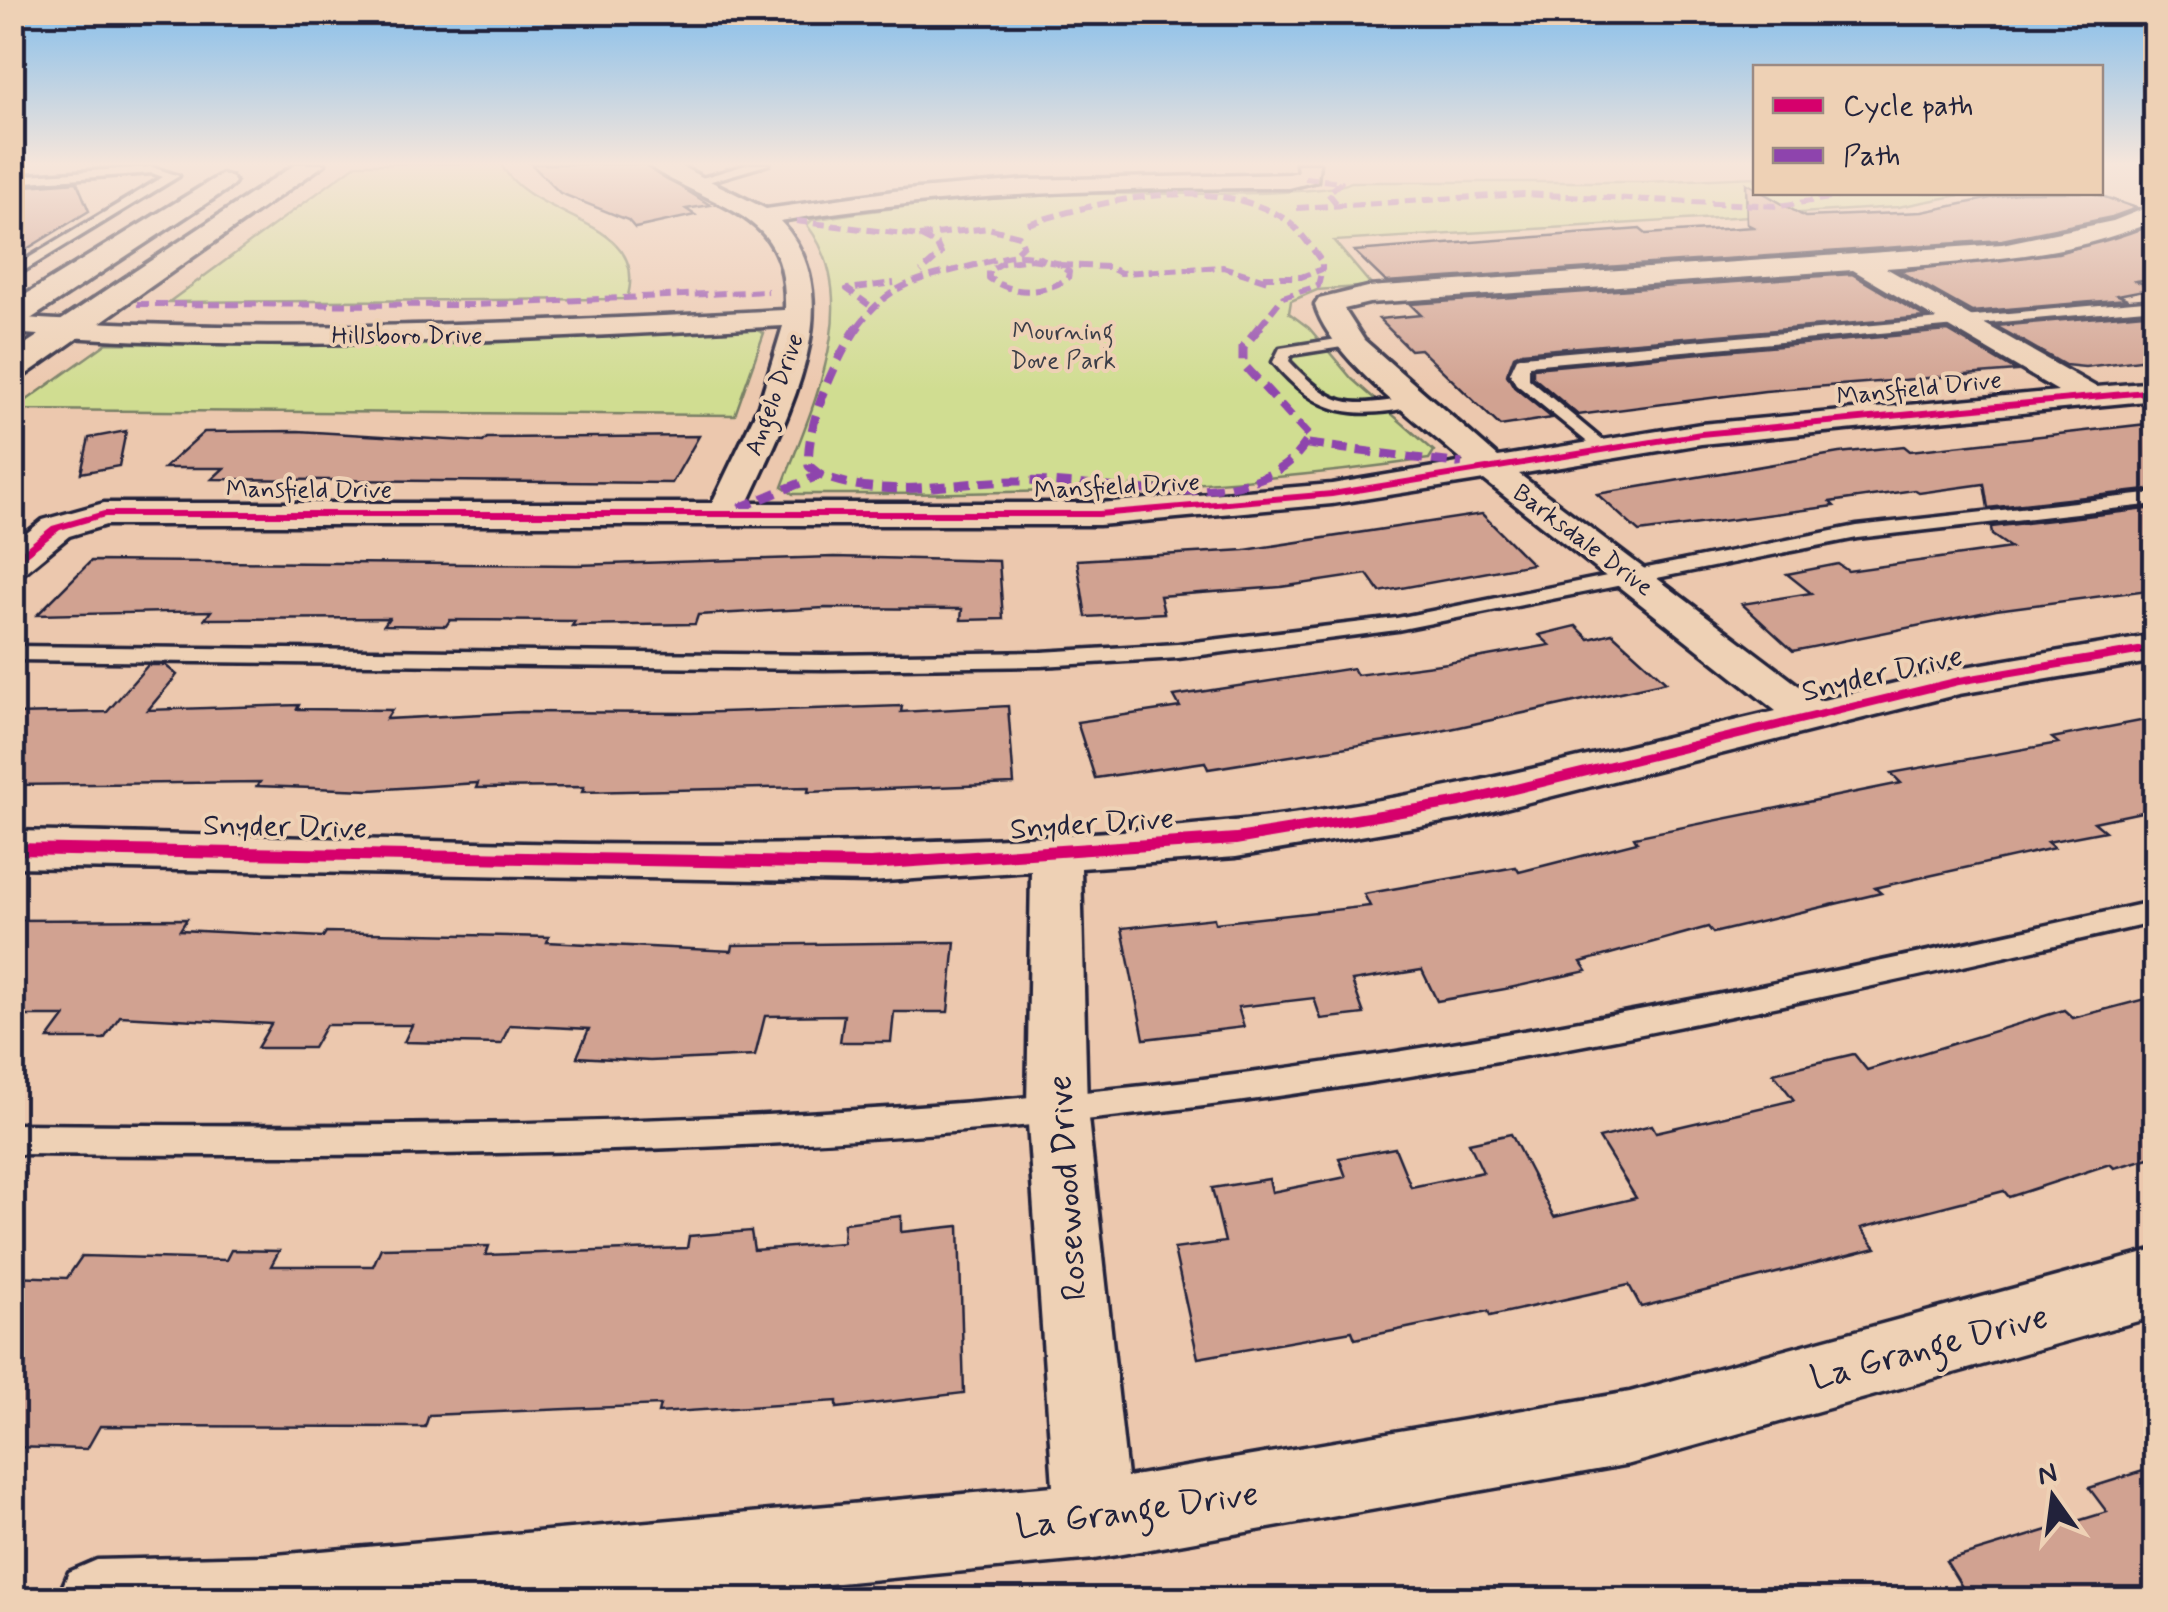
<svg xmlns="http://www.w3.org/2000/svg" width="2168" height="1612" font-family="Mynerve,sans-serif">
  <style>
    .green { fill: #d0dd91; stroke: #798066; stroke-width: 2.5 }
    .building { fill: #d1a291; stroke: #22223b; stroke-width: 2.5 }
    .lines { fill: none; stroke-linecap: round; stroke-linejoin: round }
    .lane-casing { stroke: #22223b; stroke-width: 7 }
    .street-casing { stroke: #22223b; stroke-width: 7 }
    .secondary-casing { stroke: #22223b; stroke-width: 7 }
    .lane { fill: #eed1b5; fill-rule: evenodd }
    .street { fill: #eed1b5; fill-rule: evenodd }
    .secondary { fill: #eed1b5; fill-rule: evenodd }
    .quiet-far1 { stroke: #8e44ad; stroke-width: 6; stroke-dasharray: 12 6; stroke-linecap: butt }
    .quiet { stroke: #8e44ad; stroke-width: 9; stroke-dasharray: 16 9; stroke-linecap: butt }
    .cycleway-casing { stroke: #eed1b5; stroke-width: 6 }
    .cycleway { fill: #d6006c; fill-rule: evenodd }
    .labels { text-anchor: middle; stroke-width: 8; stroke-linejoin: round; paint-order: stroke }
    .far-park-label { font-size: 25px; fill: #3c3e48; stroke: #eed1b5 }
    .far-street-label { font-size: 25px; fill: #22223b; stroke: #eed1b5 }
    .street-label { font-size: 30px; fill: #22223b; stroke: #eed1b5 }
    .near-street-label { font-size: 35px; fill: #22223b; stroke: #eed1b5 }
  </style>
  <rect width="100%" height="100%" fill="#ecc8ae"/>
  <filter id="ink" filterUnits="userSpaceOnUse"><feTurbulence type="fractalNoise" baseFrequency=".01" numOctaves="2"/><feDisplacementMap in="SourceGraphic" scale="20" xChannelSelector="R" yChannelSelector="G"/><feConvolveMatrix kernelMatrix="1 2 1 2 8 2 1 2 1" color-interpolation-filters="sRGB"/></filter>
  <g filter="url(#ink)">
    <g class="green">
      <path d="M357,164H501C530,222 652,217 627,299L169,302Z"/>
      <path d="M1755,177L1756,192L1970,193L1898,207L1334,241L1372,286L1317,290L1291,301L1289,313L1309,328L1352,379L1434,451L1429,459C1217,490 1007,495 793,494L782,487C811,409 866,301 807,225L812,220C898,205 983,198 1070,194C1119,192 1323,199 1351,182H1647Z"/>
      <polygon points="754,329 764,333 735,415 13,410 107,343 446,344"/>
    </g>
    <g class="building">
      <polygon points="531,164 644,164 710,205 686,209 695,215 635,228 628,220 560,193"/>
      <polygon points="77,182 89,211 12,258 12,187"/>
      <polygon points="1746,183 1805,217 1922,212 2021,192 2090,192 2137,208 2112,217 2002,240 1386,282 1354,251 1640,229 1646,234 1753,227 1747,224"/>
      <polygon points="2156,224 2156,278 2136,281 2154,288 2118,295 2127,299 1972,312 1899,271 2058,253"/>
      <polygon points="1852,274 1925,317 1522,352 1514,356 1507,375 1514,387 1552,418 1500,426 1420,349 1410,350 1379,319 1421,315 1410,304"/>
      <polygon points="2156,312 2156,358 2085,367 2065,365 1996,326"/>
      <polygon points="1948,331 2016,371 1765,391 1578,415 1533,377 1533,368"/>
      <polygon points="2156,423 2156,489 1988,508 1984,484 1919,493 1914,490 1830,502 1834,506 1639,532 1597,494 1839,453 1904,446 1910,451"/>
      <polygon points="126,431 119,466 81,473 89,438"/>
      <polygon points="298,431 483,442 487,438 699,436 672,483 212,479 224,468 164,468 204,432"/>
      <polygon points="2156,508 2156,589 1996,610 1793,651 1742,604 1811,593 1787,574 1838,564 1848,571 2011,548 1992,535 1991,527"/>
      <polygon points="1482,514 1532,564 1380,592 1367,574 1281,587 1160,596 1164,613 1086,617 1077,560 1245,550"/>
      <polygon points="834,557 999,561 1003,619 961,620 962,609 825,608 698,615 695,624 572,626 575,621 450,620 446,626 384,625 389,618 205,619 211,611 37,615 91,561 577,565"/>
      <polygon points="1576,626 1589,639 1612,633 1666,682 1423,735 1208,769 1205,762 1095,778 1077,722 1180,707 1174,696 1353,668 1357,675 1448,663 1550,645 1539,635"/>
      <polygon points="148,665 165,665 177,675 148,710 299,705 297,709 392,710 386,719 521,712 691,713 902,706 901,712 1008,706 1014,784 808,792 809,787 582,792 584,787 476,788 478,783 370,790 257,786 260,782 12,785 12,714 107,712"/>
      <polygon points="2156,718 2156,809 2094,822 2105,831 2047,842 2054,848 1875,888 1881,893 1713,933 1708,927 1581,962 1587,971 1505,989 1437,1001 1422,970 1352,981 1364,1014 1321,1019 1314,998 1238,1007 1244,1027 1144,1039 1122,928 1214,918 1215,923 1370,906 1364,894 1516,867 1519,872 1637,842 1634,837 1901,783 1891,773 2058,743 2052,738"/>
      <polygon points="187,919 180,930 323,937 326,932 549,937 547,942 732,951 733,945 955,942 948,1012 894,1012 891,1042 840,1042 844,1015 765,1016 755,1056 650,1061 577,1057 589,1029 510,1025 501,1044 404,1042 412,1025 326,1025 313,1048 257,1048 271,1024 120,1016 104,1039 48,1039 65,1016 12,1016 12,920"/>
      <polygon points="2156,996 2156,1156 2114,1168 2110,1164 2009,1197 2004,1191 1861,1228 1876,1248 1641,1307 1629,1285 1490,1316 1488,1311 1355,1339 1352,1331 1198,1358 1174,1249 1225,1242 1212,1188 1269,1179 1272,1192 1346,1177 1339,1158 1395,1148 1411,1187 1483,1172 1469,1143 1511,1134 1554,1217 1636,1198 1599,1138 1652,1125 1656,1132 1794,1100 1773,1073 1854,1054 1867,1070 2064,1010 2073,1018"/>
      <polygon points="901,1216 901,1232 959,1226 964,1393 837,1408 837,1401 658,1413 660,1405 429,1415 425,1427 100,1426 87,1449 12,1447 12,1276 67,1278 82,1256 226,1260 231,1250 279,1251 271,1266 373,1266 381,1248 489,1246 486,1255 687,1248 689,1236 751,1231 754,1250 843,1243 844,1223"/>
      <polygon points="2156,1467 2156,1600 1970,1600 1946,1561 2107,1512 2089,1488"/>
    </g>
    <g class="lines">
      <defs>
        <g id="lane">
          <polygon points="749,164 769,164 691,187 685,183"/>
          <polygon points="152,167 179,176 12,278 12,268 163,177 152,173 12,183 12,176"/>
          <polygon points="2156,300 2156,308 1529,365 1529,379 1608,445 1608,453 1602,454 1516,384 1510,373 1517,358 1523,356"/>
          <path d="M1350,337L1358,342L1355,345L1291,355L1289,361C1338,412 1350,406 1416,397L1424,402L1422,405C1355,420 1318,417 1273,362L1280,348Z"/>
          <polygon points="2156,493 2156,504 1857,538 1397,630 1178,658 1041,666 824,669 12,660 12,646 824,655 1041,652 1178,644 1397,618 1857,526"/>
          <path d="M2156,901V922C1838,995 1519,1067 1196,1107C804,1157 407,1157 12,1154V1124C407,1128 803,1127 1195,1080C1519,1041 1838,972 2156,901Z"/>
        </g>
        <path id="street" d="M648,164H676L766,209L894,191L1025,180L1289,174L1298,172L1297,164H1319L1317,181L1289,188C1118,188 948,193 780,221C854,299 785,421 748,503H1099L1332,484L1464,462C1421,423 1331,360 1315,305L1319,299L1368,287L2002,244L2113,221L2156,204V220C2072,257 1976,261 1886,268L2096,387L2156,382V400L1701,444L1519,474L1819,701L1959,668L2156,635V661L1959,694L1461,819L1236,857L1081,868L1087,1109L1127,1477L1630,1392L2156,1250V1316L1630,1464L1094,1559L657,1600H57L69,1572L97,1560L265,1556L1053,1486L1027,1109L1031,871L870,882L12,867V831C419,838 829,863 1234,821C1417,802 1597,753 1776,711L1484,480L1332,504L1099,525H106L69,536L25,572L12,575V545L43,520L104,503H712L759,405L783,326C527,340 269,354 12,333V317C269,336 528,323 785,310C787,233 751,218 688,188C675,181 659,175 648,164ZM1853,270L2058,391L1701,424L1498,457L1364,340L1344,309L1369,303Z"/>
        <g id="secondary">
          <polygon points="296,164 325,164 24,376 12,379 12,353"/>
          <polygon points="222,174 231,177 235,182 231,187 23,324 12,327 12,303"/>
        </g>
      </defs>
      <use href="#lane" class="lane-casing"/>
      <use href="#street" class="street-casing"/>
      <use href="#secondary" class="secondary-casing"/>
      <use href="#lane" class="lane"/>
      <use href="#street" class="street"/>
      <use href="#secondary" class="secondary"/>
      <g class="quiet-far1">
        <polyline points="1305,178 1341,182 1328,193 1337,204"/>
        <polyline points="1297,208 1523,194 1779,206 1867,192"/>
        <polyline points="796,221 919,236 937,245 941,254 921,272"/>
        <path d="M1028,224C1103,200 1206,175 1280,216C1298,226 1310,246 1322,262V269L1301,277H1263"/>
        <polyline points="919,236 988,228 1019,236 1023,245 1014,254"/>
        <path d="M1031,259L1057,263L1069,272L1068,278C1043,295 1013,295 989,278V271L1002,263Z"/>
        <polyline points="1060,265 1108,267 1121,273 1223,267 1271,282"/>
        <polyline points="137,304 476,305 768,291"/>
        <polyline points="869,305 847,289 894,283"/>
        <path d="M858,326C894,279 922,279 975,265C999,259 1021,249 1045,260"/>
        <polyline points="1260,326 1283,297 1318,286 1322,269"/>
      </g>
      <g class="quiet">
        <polyline points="1308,444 1462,464"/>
        <path d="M820,475L809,466C804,430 837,353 860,324"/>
        <path d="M739,508L820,475C887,501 947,482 1015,481C1095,480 1189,507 1266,476C1287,467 1297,456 1310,437L1243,364V347L1262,324"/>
      </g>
      <defs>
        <g id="cycleway">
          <polygon points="2156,388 2156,394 1701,437 1332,497 1099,517 105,517 60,530 12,567 12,558 52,526 104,511 1099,511 1332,491 1701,431"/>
          <polygon points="2156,644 2156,652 1959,685 1461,807 1236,845 870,870 12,855 12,843 870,858 1236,833 1461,797 1959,677"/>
        </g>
      </defs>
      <use href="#cycleway" class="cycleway-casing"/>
      <use href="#cycleway" class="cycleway"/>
    </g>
  </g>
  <linearGradient id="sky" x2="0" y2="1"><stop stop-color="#85beeb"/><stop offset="0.42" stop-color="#f6e6db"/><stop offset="1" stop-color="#f6e6db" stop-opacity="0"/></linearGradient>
  <rect width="2168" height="390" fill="url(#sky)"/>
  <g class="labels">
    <g class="far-park-label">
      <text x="1063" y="339">Mourning<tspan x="1063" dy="29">Dove Park</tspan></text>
    </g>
    <g class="far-street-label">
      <text x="407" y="343">Hillsboro Drive</text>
      <text transform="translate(1919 387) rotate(-6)" y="9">Mansfield Drive</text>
      <text transform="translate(773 394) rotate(-70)" y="9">Angelo Drive</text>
      <text transform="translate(1117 485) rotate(-3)" y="9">Mansfield Drive</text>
      <text x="309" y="497">Mansfield Drive</text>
      <text transform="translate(1584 539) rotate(37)" y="9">Barksdale Drive</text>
    </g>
    <g class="street-label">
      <text transform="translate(1882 673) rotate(-13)" y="10">Snyder Drive</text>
      <text transform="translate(1092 823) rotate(-4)" y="10">Snyder Drive</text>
      <text transform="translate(285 826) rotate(1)" y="10">Snyder Drive</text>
    </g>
    <g class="near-street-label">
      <text transform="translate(1066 1188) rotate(-94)" y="12">Rosewood Drive</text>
      <text transform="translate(1929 1346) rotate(-15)" y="12">La Grange Drive</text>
      <text transform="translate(1137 1509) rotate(-8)" y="12">La Grange Drive</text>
    </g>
  </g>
  <rect width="2168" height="1612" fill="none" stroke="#eed1b5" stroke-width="50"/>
  <rect x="25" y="25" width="2118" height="1562" fill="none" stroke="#22223b" stroke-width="4" filter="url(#ink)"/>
  <rect x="1753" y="65" width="350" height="130" fill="#eed1b5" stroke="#9c8b84" stroke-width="2.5"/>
  <rect x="1773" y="98" width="50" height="15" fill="#d6006c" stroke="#9c8b84" stroke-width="2.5"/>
  <text x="1843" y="115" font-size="30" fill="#22223b">Cycle path</text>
  <rect x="1773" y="148" width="50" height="15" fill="#8e44ad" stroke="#9c8b84" stroke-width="2.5"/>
  <text x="1843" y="165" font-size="30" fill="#22223b">Path</text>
  <g transform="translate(2053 1497) rotate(346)" stroke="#eed1b5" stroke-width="8" paint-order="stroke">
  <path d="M0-8L18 38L0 25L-18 38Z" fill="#22223b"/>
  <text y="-15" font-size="28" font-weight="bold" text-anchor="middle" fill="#22223b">N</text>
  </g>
</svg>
